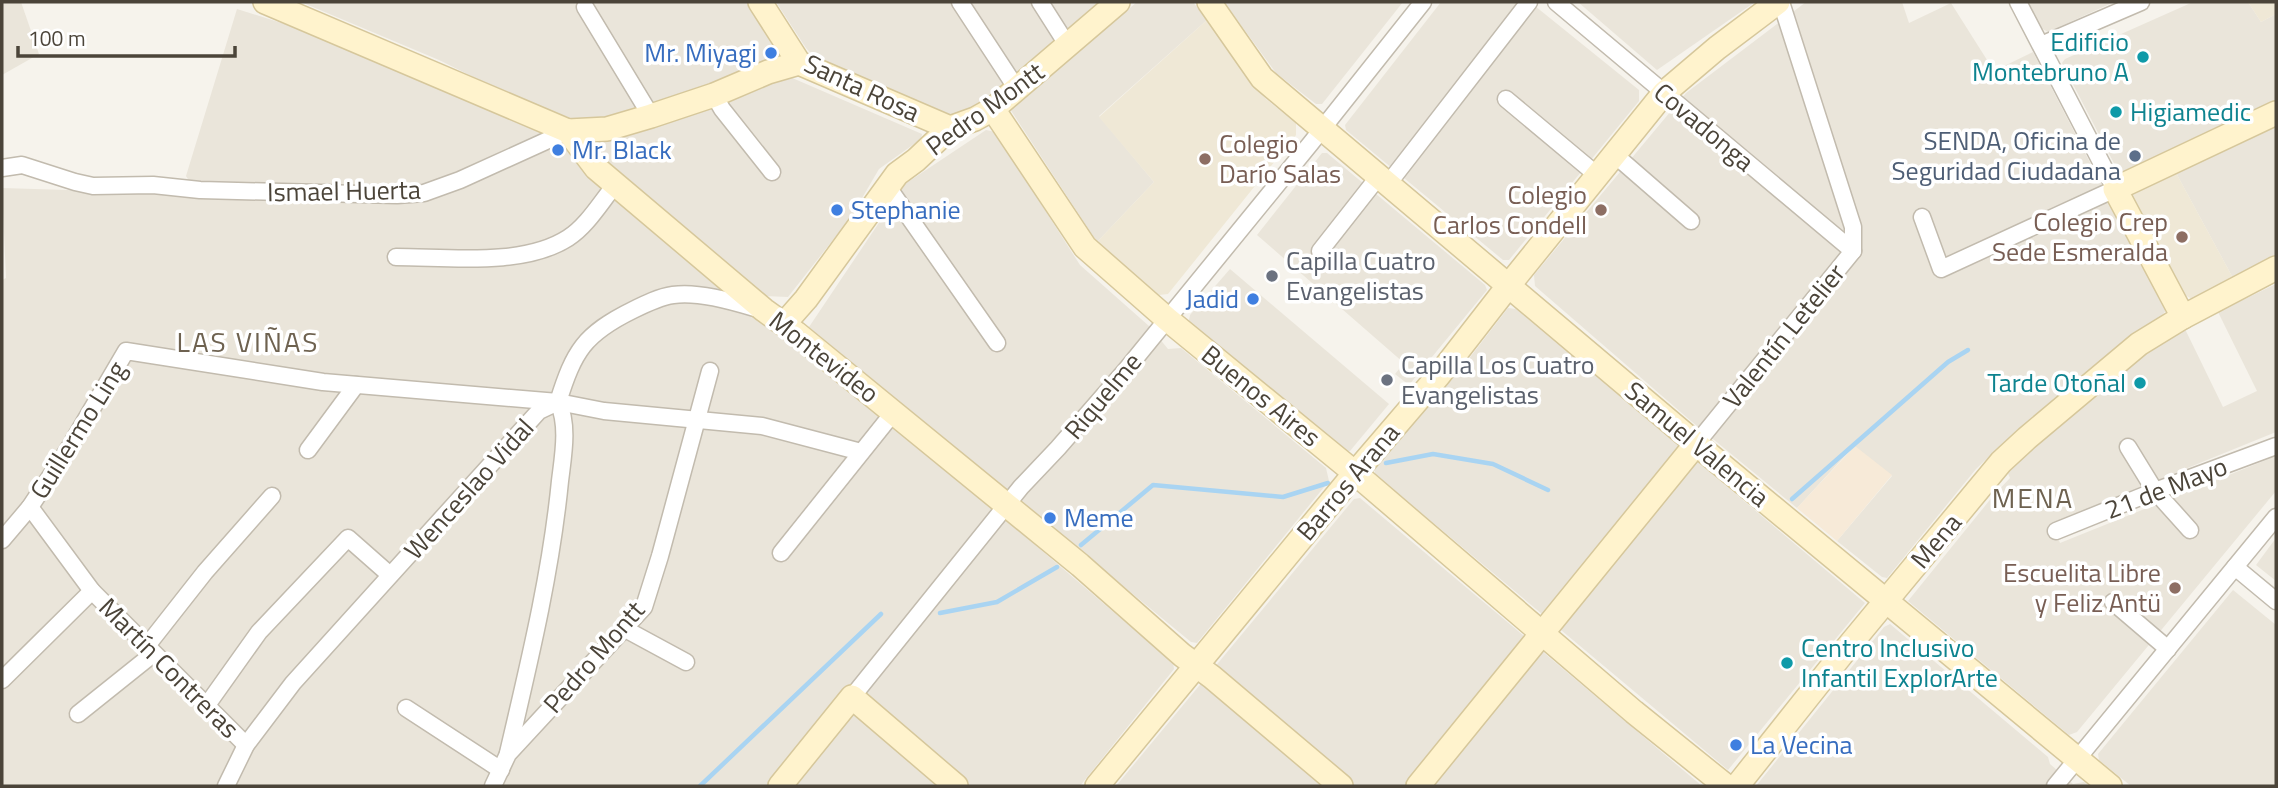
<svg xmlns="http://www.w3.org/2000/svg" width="2278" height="788" font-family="'Titillium Web',sans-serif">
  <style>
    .residential { fill: #eae5da }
    .commercial { fill: #f7ead8 }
    .education { fill: #efe8d6 }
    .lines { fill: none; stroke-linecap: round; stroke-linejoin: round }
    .stream { stroke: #a9d4f2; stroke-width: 4.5 }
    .street-casing { stroke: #c2bbae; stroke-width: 19 }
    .secondary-casing { stroke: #d6c79b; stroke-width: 26 }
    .street { stroke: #fff; stroke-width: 16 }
    .secondary { stroke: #fff3cd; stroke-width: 23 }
    .shop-dot { fill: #3f7fe0; stroke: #fff; stroke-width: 2.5 }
    .culture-dot { fill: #0f9aa8; stroke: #fff; stroke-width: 2.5 }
    .service-dot { fill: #5c6f8a; stroke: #fff; stroke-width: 2.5 }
    .education-dot { fill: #8d6e63; stroke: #fff; stroke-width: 2.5 }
    .worship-dot { fill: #6b7280; stroke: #fff; stroke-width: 2.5 }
    .labels { text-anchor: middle; stroke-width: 7; stroke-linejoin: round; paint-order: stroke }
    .culture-label { font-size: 26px; fill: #0d838f; stroke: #fff; text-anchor: end }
    .shop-label { font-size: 26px; fill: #366cbe; stroke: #fff; text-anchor: start }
    .street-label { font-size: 26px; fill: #4b4439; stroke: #fff }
    .service-label { font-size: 26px; fill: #4e5e75; stroke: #fff; text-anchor: end }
    .education-label { font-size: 26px; fill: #785e54; stroke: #fff; text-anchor: end }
    .worship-label { font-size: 26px; fill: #5b616d; stroke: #fff; text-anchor: start }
    .neighbourhood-label { font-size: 28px; letter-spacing: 2px; fill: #6e6250; stroke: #fff }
  </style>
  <rect width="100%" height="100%" fill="#f6f3ec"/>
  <g class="residential">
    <polygon points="2,2 21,2 39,54 2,75"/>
    <polygon points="301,2 750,2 783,59 680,97 616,116 595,120 574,119 526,103 439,60"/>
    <polygon points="776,2 1100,2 964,116 949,115 816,59 806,48"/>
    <polygon points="1137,2 1193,2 1207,20 1099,116 1154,182 1097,242 1010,109"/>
    <polygon points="1224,2 1403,2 1322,104 1316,104 1276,73"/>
    <polygon points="1441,2 1530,2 1639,90 1639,101 1509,260 1503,260 1346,130 1345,125"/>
    <polygon points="1578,2 1755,2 1657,70"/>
    <polygon points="1806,2 1902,2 1909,23 1951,3 1994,71 2033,52 2166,310 2162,316 2126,341 2002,444 1976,469 1887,578 1882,577 1837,541 1892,476 1854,446 1797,508 1691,421 1535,286 1534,275 1686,93"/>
    <polygon points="2026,2 2114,2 2048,32 2039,27"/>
    <polygon points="2193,2 2248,2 2261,22 2276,14 2276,105 2125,175 2119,173 2062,63 2065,59"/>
    <polygon points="237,9 310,32 537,129 561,145 608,190 879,411 1173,663 1174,669 1080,786 2,786 2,280 6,278 2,188 197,194 186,176"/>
    <polygon points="781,76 790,77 922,134 921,139 879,169 851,217 788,297 764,296 597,152 602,141"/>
    <polygon points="2276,124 2276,257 2233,278 2175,171"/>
    <polygon points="986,130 995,132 1080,265 1149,326 1168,349 1181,348 1326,468 1329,481 1197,643 1191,642 809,327 905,184"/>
    <polygon points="1322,153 1327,153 1485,285 1487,290 1409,385 1395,374 1404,363 1257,235"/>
    <polygon points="1230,269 1389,404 1350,451 1341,452 1188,325 1190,315"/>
    <polygon points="2276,284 2276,432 2052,523 2060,543 2276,456 2276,491 2077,732 2069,735 1908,601 1993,496 2010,478 2006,469 2162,341 2185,329 2223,407 2257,391 2218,312"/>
    <polygon points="1508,308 1516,309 1865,603 1728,770 1375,474 1374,466 1461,369"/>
    <polygon points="1360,498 1702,786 1116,786 1354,499"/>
    <polygon points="2276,538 2276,581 2256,565"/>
    <polygon points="2233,590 2276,625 2276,786 2131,786 2099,760 2098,754"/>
    <polygon points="1890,624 2048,757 2050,764 2073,784 2084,782 2089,786 1756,786 1884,627"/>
  </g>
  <polygon class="commercial" points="1855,446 1892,475 1837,541 1797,508"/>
  <g class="education">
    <polygon points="2248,2 2276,2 2276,14 2261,22"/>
    <polygon points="1207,20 1266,99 1296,123 1296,135 1168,294 1159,295 1097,242 1154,182 1099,117"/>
    <polygon points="2175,171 2233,278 2192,299 2183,294 2131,197 2134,191"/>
  </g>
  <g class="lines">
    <g class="stream">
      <polyline points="1386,463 1433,454 1493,464 1548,490"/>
      <polyline points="1792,499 1948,362 1968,350"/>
      <polyline points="1081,545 1153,485 1283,497 1328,483"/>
      <polyline points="940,613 997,602 1057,567"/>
      <polyline points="700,786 881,614"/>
    </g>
    <defs>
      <g id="street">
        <polyline points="960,2 1017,89"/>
        <polyline points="1040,2 1068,46"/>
        <polyline points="1556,2 1853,251"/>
        <polyline points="585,7 651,116"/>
        <polyline points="2041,45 2141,2"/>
        <polyline points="714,95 722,109 772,172"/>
        <polyline points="1506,99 1597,175"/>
        <polyline points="1615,155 1691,221"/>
        <polyline points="2,168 22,165 75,182 93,186 153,185 200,190 397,195 424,193 460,180 568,131"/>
        <polyline points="1388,184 1529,2"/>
        <polyline points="888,187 997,343"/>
        <polyline points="1922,217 1941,269 2115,189 2018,2"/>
        <polyline points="1320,251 1379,176"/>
        <path d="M396,257C448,257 523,267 568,238C587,226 601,202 615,185"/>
        <polyline points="1696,444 1853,251 1853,227 1781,2"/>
        <polyline points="2128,447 2155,491 2190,530"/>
        <polyline points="308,450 356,385"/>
        <polyline points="30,507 92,591 246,745"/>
        <polyline points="2056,531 2155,491 2276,446"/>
        <polyline points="2,540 30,507 69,448 126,351 323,382 558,402 604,411 762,426 861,452"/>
        <polyline points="781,553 893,413"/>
        <polyline points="2235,567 2276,601"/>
        <polyline points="2113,602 2168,649"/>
        <polyline points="625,629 686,662"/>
        <polyline points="146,647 205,572 272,496"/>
        <polyline points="2,680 92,591"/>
        <polyline points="852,697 1021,487 1058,448 1125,371 1311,143 1423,2"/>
        <polyline points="207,705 259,632 348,538 390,575"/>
        <polyline points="406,708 501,770"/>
        <polyline points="78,714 153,654"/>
        <path d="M508,753C529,663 551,573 560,481C563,456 569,425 558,402"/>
        <path d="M226,786L246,745L293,683L539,411L558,402C574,351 584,334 633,310C645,304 659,297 673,295C698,291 734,302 758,309"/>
        <polyline points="493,786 508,754 644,607 660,556 710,371"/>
        <polyline points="2055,786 2276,517"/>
      </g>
      <g id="secondary">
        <polyline points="265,2 568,131 596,168 764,310 796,333 1080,565 1182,655 1212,677 1341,786"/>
        <polyline points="760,2 799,63 950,128"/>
        <polyline points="1209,2 1262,78 1707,453 2110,786"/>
        <polyline points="993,109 1085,247 1167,319 1355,473 1634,712 1726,786"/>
        <polyline points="568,131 607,129 651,116 714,95 768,72 799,63"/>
        <polyline points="2183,317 2115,189 2276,113"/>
        <polyline points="784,324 806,299 897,174 916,160 950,128 975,119 993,109 1118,2"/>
        <polyline points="780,786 852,697 956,786"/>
        <polyline points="1097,786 1355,473 1439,375 1509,285 1664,93 1717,48 1778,2"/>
        <polyline points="1418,786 1696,444"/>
        <polyline points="1737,786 1842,654 2001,462 2027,438 2139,344 2183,317 2276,268"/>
      </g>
    </defs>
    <use href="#street" class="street-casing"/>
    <use href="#secondary" class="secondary-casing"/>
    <use href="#street" class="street"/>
    <use href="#secondary" class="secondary"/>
  </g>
  <g class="shop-dot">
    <circle cx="771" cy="53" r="7"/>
    <circle cx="558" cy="150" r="7"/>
    <circle cx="837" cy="210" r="7"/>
    <circle cx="1253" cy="299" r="7"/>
    <circle cx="1050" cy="518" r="7"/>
    <circle cx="1736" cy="745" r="7"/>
  </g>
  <g class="culture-dot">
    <circle cx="2143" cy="57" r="7"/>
    <circle cx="2116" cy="112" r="7"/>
    <circle cx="2140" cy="383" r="7"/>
    <circle cx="1787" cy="663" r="7"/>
  </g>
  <circle class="service-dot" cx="2135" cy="156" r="7"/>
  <g class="education-dot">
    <circle cx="1205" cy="159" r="7"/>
    <circle cx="1601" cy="210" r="7"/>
    <circle cx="2182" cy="237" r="7"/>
    <circle cx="2175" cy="588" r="7"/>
  </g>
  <g class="worship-dot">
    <circle cx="1272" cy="276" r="7"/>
    <circle cx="1387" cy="380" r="7"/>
  </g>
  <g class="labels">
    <g class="culture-label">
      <text x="2129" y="51">Edificio<tspan x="2129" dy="30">Montebruno A</tspan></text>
      <text x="2130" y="121" text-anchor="start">Higiamedic</text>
      <text x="2126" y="392">Tarde Otoñal</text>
      <text x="1801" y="657" text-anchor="start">Centro Inclusivo<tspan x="1801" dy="30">Infantil ExplorArte</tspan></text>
    </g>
    <g class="shop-label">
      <text x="757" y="62" text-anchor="end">Mr. Miyagi</text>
      <text x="572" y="159">Mr. Black</text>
      <text x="851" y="219">Stephanie</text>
      <text x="1239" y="308" text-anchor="end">Jadid</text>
      <text x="1064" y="527">Meme</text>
      <text x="1750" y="754">La Vecina</text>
    </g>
    <g class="street-label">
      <text transform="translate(862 88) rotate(25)" y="9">Santa Rosa</text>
      <text transform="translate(985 109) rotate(-36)" y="9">Pedro Montt</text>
      <text transform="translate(1704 127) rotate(40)" y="9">Covadonga</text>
      <text transform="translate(344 191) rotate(-1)" y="9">Ismael Huerta</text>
      <text transform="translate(1784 336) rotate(-51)" y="9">Valentín Letelier</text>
      <text transform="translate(824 357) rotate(38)" y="9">Montevideo</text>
      <text transform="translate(1103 396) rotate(-50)" y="9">Riquelme</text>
      <text transform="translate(1261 396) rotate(39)" y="9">Buenos Aires</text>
      <text transform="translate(78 430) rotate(-58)" y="9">Guillermo Ling</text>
      <text transform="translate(1697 444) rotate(40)" y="9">Samuel Valencia</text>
      <text transform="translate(1348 482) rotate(-50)" y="9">Barros Arana</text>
      <text transform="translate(2166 488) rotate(-21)" y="9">21 de Mayo</text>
      <text transform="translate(469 489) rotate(-48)" y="9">Wenceslao Vidal</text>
      <text transform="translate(1936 541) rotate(-50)" y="9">Mena</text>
      <text transform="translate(594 657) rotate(-49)" y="9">Pedro Montt</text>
      <text transform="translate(169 668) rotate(45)" y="9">Martín Contreras</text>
    </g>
    <g class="service-label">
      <text x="2121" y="150">SENDA, Oficina de<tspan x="2121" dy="30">Seguridad Ciudadana</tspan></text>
    </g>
    <g class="education-label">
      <text x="1219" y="153" text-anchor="start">Colegio<tspan x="1219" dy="30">Darío Salas</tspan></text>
      <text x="1587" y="204">Colegio<tspan x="1587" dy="30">Carlos Condell</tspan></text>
      <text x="2168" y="231">Colegio Crep<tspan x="2168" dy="30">Sede Esmeralda</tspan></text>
      <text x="2161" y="582">Escuelita Libre<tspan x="2161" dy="30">y Feliz Antü</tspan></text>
    </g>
    <g class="worship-label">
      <text x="1286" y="270">Capilla Cuatro<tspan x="1286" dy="30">Evangelistas</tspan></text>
      <text x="1401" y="374">Capilla Los Cuatro<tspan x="1401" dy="30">Evangelistas</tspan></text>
    </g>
    <g class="neighbourhood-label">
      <text x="248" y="352">LAS VIÑAS</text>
      <text x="2033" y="508">MENA</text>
    </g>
  </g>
  <rect width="2278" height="788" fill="none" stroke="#4b4439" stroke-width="7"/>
  <path d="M18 46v10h217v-10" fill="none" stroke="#4b4439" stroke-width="3.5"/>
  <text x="28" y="46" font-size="21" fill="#4b4439" stroke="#ffffff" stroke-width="5" paint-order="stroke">100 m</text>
</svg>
